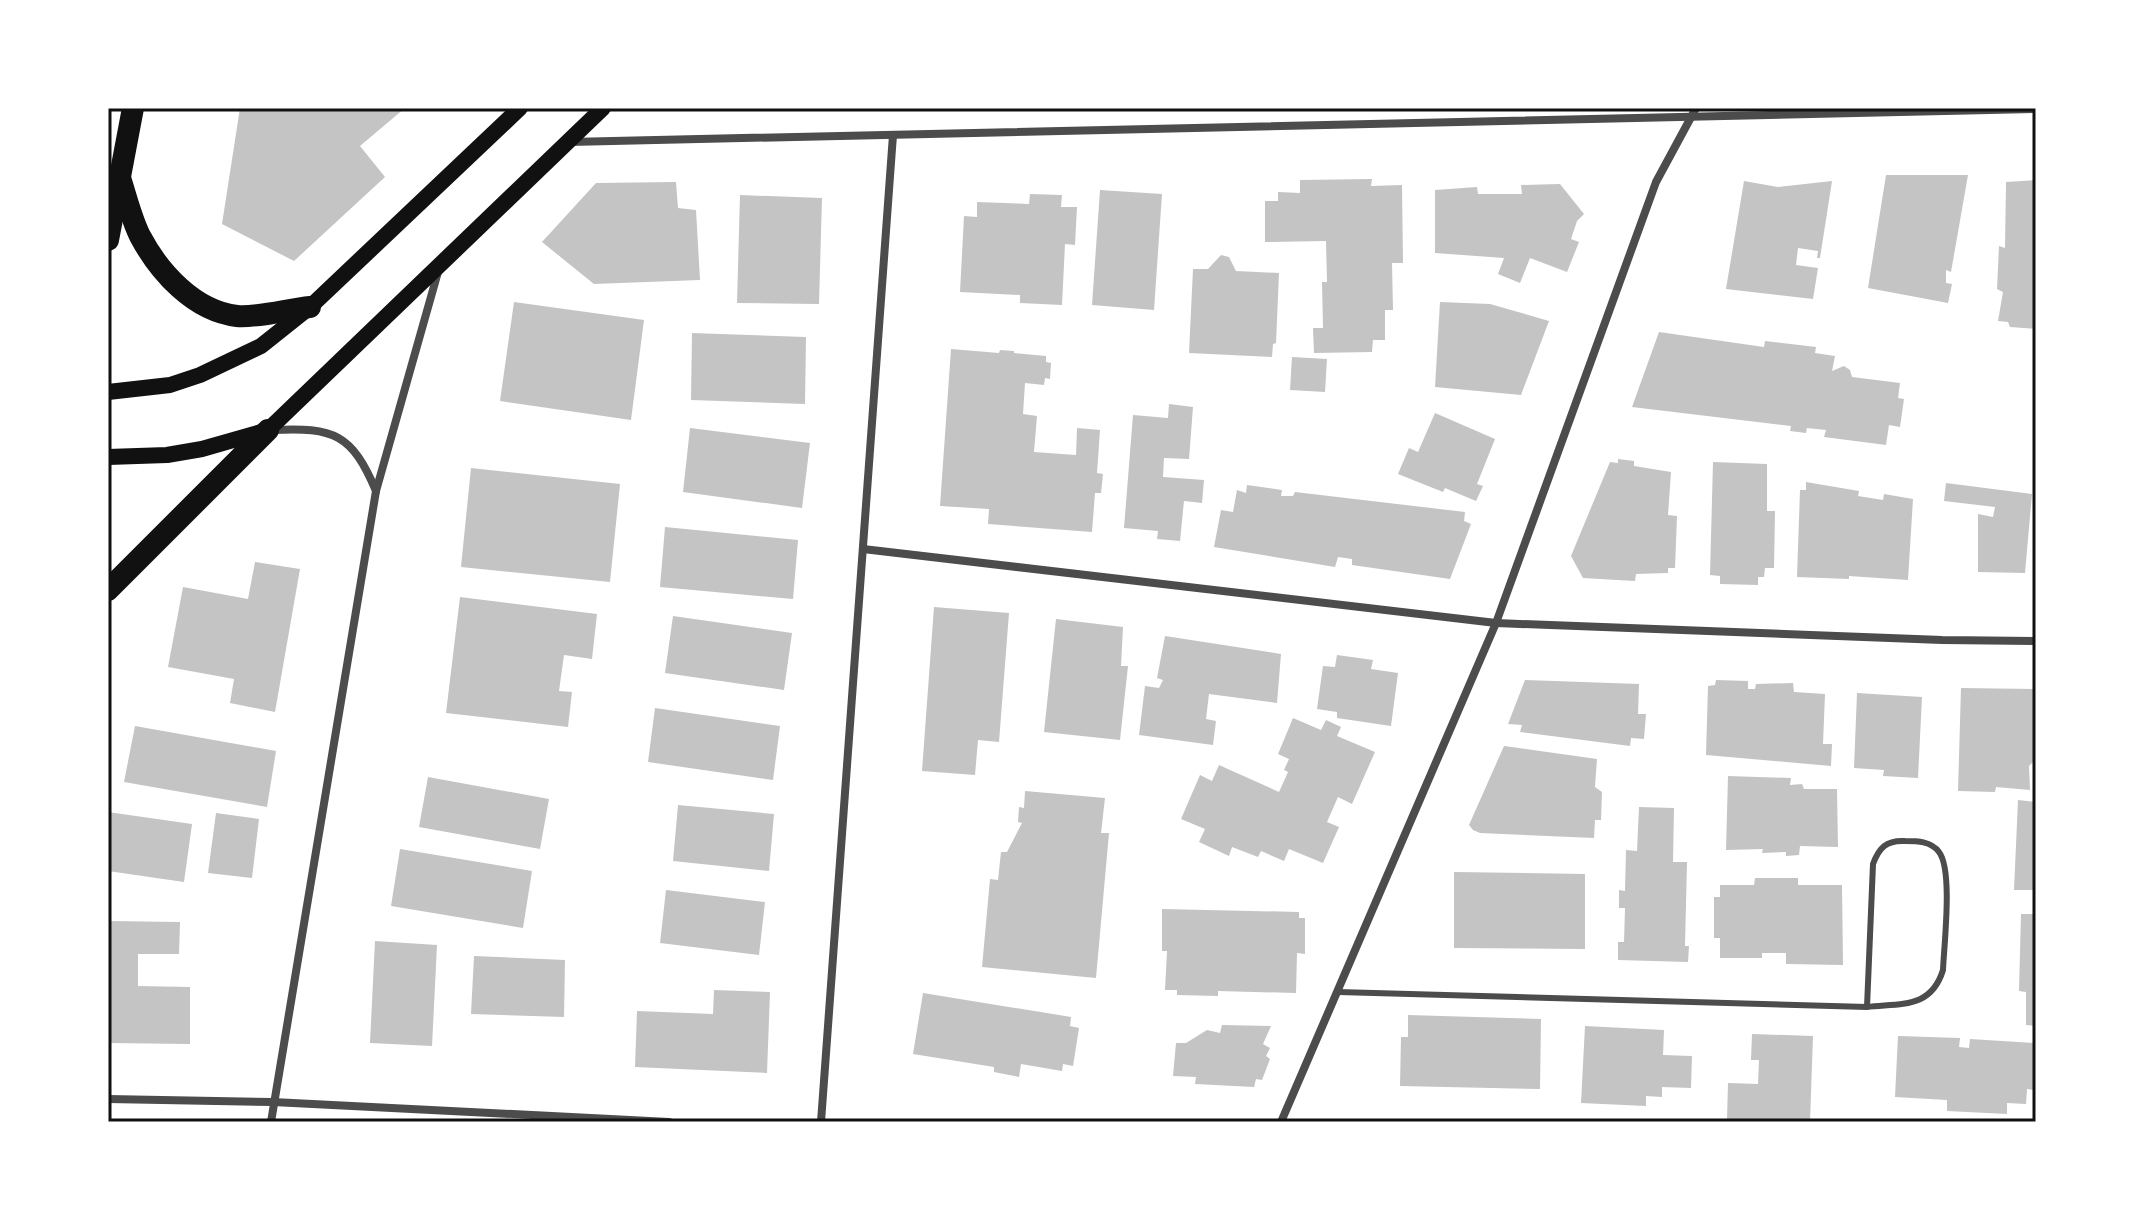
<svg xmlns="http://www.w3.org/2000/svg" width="2144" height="1230" font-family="'PT Sans',sans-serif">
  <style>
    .building { fill: #c4c4c4 }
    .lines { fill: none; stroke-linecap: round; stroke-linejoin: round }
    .service { stroke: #4c4c4c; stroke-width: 6 }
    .minor { stroke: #4c4c4c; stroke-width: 8 }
    .secondary { stroke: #111; stroke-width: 16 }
    .trunk { stroke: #111; stroke-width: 22 }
    .neatline { fill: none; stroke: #111; stroke-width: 3 }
  </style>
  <rect width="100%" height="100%" fill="#fff"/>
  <g class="building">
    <polygon points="240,108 405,108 360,146 385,177 294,261 222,224"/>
    <polygon points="1886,175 1968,175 1951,272 1946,270 1946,283 1952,284 1948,303 1868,288"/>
    <polygon points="1372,179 1371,186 1402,185 1403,263 1392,263 1393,310 1385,310 1385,340 1373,340 1372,352 1314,353 1313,328 1323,328 1322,282 1327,282 1326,241 1265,242 1265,201 1278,201 1278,192 1300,193 1300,180"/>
    <polygon points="2036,180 2036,329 2010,327 2008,322 1998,321 2003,292 1997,289 1999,246 2005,248 2006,182"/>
    <polygon points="1744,181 1778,187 1832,181 1820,258 1817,258 1818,251 1798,248 1796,265 1818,268 1813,299 1726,289"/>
    <polygon points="676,182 678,208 696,210 700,280 594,284 542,242 596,183"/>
    <polygon points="1560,184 1584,214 1577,221 1571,239 1579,242 1567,272 1530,258 1520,283 1498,274 1504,258 1435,253 1435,190 1477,187 1478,194 1522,194 1521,185"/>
    <polygon points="1100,190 1162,194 1154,310 1092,305"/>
    <polygon points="1030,194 1062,195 1061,207 1077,207 1075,245 1065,244 1062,305 1020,303 1020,295 960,292 964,216 977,217 977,202 1029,204"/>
    <polygon points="740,195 822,198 819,304 737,303"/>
    <polygon points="1221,255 1229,257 1236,271 1279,273 1276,343 1273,344 1272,357 1189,353 1193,269 1208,269"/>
    <polygon points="514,302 644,320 631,420 500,401"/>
    <polygon points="1440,302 1490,304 1549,321 1521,395 1435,387"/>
    <polygon points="1659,332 1764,347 1765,341 1816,347 1815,353 1835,356 1832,371 1844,366 1850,370 1852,377 1900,383 1898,398 1904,399 1900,427 1889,425 1886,445 1824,437 1826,430 1807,428 1806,433 1790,431 1791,426 1632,407"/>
    <polygon points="692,333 806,337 805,404 691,400"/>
    <polygon points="951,349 999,353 1000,350 1014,351 1014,353 1046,356 1046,362 1051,363 1050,379 1045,378 1044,385 1025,383 1023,414 1037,416 1034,452 1076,455 1077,428 1100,430 1097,473 1103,474 1101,493 1095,493 1092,532 988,524 989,509 940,506"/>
    <polygon points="1292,357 1327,359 1325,392 1290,390"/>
    <polygon points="1169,404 1193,407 1189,459 1164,458 1163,477 1204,480 1202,503 1184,501 1180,541 1157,539 1158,531 1124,528 1133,415 1168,418"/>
    <polygon points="1435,413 1495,439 1477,484 1483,486 1476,501 1445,488 1443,492 1398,474 1409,448 1418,452"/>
    <polygon points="690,428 810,443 802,508 683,492"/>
    <polygon points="1618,459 1634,461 1634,466 1671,472 1668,515 1677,516 1675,568 1668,568 1668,573 1636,574 1635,581 1583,578 1571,556 1610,462 1618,463"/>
    <polygon points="1713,462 1767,464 1767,511 1775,511 1774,568 1765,568 1764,577 1758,577 1758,585 1720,584 1720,576 1710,575"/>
    <polygon points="471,468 620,484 610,582 461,567"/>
    <polygon points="1806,482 1859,491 1858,496 1883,500 1884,494 1913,499 1908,580 1849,576 1849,579 1797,577 1800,490 1806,490"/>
    <polygon points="1946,483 2032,494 2025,573 1978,572 1978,514 1993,517 1995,507 1944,501"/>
    <polygon points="1247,485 1282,490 1281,496 1293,496 1295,492 1465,512 1464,521 1471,524 1450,579 1352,565 1352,559 1338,557 1335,567 1214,547 1221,510 1233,512 1237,490 1246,493"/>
    <polygon points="665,527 798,540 793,599 660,587"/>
    <polygon points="255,562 300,569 275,712 230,703 234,679 168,667 183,587 248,599"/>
    <polygon points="460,597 597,614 592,659 564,655 559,691 572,692 568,727 446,713"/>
    <polygon points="934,607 1009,613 999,742 978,740 975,775 922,771"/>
    <polygon points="673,616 792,633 784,690 665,673"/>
    <polygon points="1056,619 1123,627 1121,666 1128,666 1120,740 1044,732"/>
    <polygon points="1165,636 1281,654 1277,703 1209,694 1206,719 1216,721 1213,745 1139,735 1145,686 1159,688 1163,680 1157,678"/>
    <polygon points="1337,655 1373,660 1371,669 1398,673 1391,726 1337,718 1337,712 1317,709 1323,666 1335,667"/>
    <polygon points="1525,680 1639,684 1638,714 1646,714 1644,739 1631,738 1630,746 1520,732 1522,725 1508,724"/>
    <polygon points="1716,680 1748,681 1748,689 1755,689 1756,684 1793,683 1794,692 1825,694 1823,744 1832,744 1831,766 1706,755 1708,686 1715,685"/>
    <polygon points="1961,688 2036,689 2036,759 2029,766 2030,790 1996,787 1995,792 1958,791"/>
    <polygon points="1857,693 1922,697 1918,778 1883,776 1884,770 1854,768"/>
    <polygon points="655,708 780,726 773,780 648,762"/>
    <polygon points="1293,718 1321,730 1326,720 1341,727 1337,736 1375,752 1352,804 1338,797 1327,822 1339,827 1323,863 1289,849 1284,861 1261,851 1258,857 1232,847 1229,856 1199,842 1205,829 1181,819 1200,775 1212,781 1219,765 1279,792 1288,772 1284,770 1289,759 1278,754"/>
    <polygon points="135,726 276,751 267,807 124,782"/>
    <polygon points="1504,746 1597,759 1595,787 1602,792 1601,820 1595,820 1594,838 1480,833 1473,830 1469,825"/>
    <polygon points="1728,776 1791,778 1790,785 1802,784 1804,789 1837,789 1838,847 1800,846 1799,855 1786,856 1786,852 1762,853 1763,849 1726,850"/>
    <polygon points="428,777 549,799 540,849 419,827"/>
    <polygon points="1025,791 1105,798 1101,833 1109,833 1096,978 982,967 990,879 998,880 1001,852 1007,852 1022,823 1018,822 1019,807 1024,808"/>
    <polygon points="2018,800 2036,802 2036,890 2014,890"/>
    <polygon points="678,805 774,814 769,871 673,861"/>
    <polygon points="1639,807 1674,808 1673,862 1687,862 1685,946 1689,946 1688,962 1618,960 1618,942 1624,942 1625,908 1619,908 1619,890 1625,891 1626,850 1637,851"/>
    <polygon points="108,812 192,824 184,882 108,871"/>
    <polygon points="216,813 259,819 252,878 208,873"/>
    <polygon points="400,849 532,871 523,928 391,906"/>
    <polygon points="1454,872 1585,874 1585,949 1454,948"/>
    <polygon points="1755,878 1798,878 1798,885 1842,885 1843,965 1786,964 1786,953 1762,953 1762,958 1720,958 1720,938 1714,938 1714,897 1720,897 1720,885 1754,885"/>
    <polygon points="666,890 765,902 759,955 660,943"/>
    <polygon points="1162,909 1299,912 1299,918 1305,918 1305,954 1297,953 1296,993 1218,991 1218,996 1177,995 1177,990 1165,990 1167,951 1162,951"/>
    <polygon points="2021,914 2036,914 2036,1026 2026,1025 2026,992 2019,991"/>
    <polygon points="108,921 180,922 179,954 138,954 138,986 190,987 190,1044 108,1043"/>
    <polygon points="375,941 437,945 432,1046 370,1043"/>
    <polygon points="474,956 565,960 564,1017 471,1014"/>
    <polygon points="714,990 770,992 767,1073 635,1067 637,1011 713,1014"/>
    <polygon points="923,993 1071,1017 1070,1026 1079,1028 1073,1066 1063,1064 1062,1071 1021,1064 1019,1077 994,1072 994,1067 913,1054"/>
    <polygon points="1408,1015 1541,1019 1540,1089 1400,1086 1401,1037 1408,1037"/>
    <polygon points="1222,1025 1271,1026 1263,1044 1270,1048 1266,1056 1270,1059 1262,1080 1256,1079 1254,1087 1195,1084 1196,1077 1173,1076 1176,1043 1186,1043 1207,1030 1220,1033"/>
    <polygon points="1585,1026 1664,1030 1663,1055 1692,1056 1691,1088 1662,1087 1662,1097 1646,1096 1646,1106 1581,1103"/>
    <polygon points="1752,1034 1813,1036 1810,1122 1727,1120 1728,1083 1758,1084 1759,1060 1751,1060"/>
    <polygon points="1898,1036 1960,1038 1959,1047 1969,1048 1970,1039 2036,1043 2034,1090 2027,1089 2026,1104 2007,1103 2007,1114 1947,1111 1947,1100 1895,1097"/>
  </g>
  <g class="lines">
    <path class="service" d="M1338,992L1867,1007C1901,1003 1931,1009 1943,970C1944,945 1953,870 1939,852C1931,841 1917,841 1905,841C1886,840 1879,848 1873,864L1867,1007"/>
    <g class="minor">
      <polyline points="569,142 2036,109"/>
      <path d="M273,430C334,427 352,434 376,491"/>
      <polyline points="863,549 1496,623 1942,640 2036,641"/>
      <polyline points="108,1099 273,1102 669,1122"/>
      <polyline points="271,1122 376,491 438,272"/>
      <polyline points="821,1122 893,135"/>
      <polyline points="1281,1122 1496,623 1656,182 1696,108"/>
    </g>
    <g class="secondary">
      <polyline points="108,392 170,385 200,375 261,346 310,307 520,108"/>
      <polyline points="108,457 167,455 202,449 268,430 603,108"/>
    </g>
    <g class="trunk">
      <path d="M120,178C126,196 131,218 140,236C159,272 194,311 237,316C257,318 289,309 310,307"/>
      <polyline points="108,240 133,108"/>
      <polyline points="108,590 268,430"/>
    </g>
  </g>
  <rect width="2144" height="1230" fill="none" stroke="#ffffff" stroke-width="220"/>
  <rect x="110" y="110" width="1924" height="1010" class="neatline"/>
</svg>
